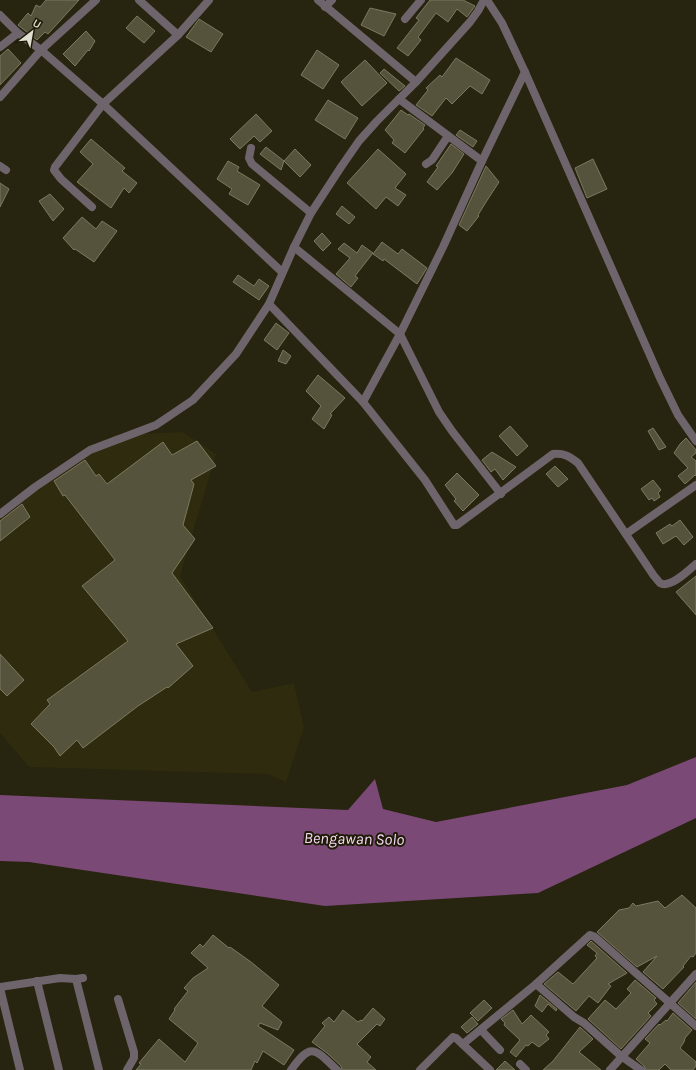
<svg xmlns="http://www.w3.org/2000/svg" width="696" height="1070" font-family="Karla,sans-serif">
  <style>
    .built { fill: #2f2b0e }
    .water { fill: #7a4975 }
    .building { fill: #56533c; stroke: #7b7960 }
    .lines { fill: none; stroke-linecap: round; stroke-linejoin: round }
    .minor { stroke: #6e656c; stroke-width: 8 }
    .labels { text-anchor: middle; stroke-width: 4; stroke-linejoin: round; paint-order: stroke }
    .water-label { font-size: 16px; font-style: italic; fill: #f7d8f3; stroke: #1e1b06 }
  </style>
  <rect width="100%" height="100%" fill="#27240f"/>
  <polygon class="built" points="183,432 216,454 180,576 252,692 294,683 304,727 286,782 267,774 29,767 0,733 0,515 114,435"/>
  <polygon class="water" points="696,757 696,818 538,893 325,906 29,862 0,861 0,795 348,810 375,779 383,809 436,822 627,785"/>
  <g class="building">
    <polygon points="46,0 79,0 48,34 45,32 37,40 18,25 28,13 31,16 36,5 40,7"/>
    <polygon points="430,0 463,0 475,6 467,17 457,9 448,22 436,13 418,37 421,40 408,56 397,48 419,20 416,18"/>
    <polygon points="370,8 396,14 384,36 361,25"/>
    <polygon points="137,16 155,31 144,43 126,28"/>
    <polygon points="199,19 223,34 211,52 186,37"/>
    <polygon points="86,31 95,41 89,51 88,50 75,66 63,54"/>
    <polygon points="8,49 21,63 0,85 0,56"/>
    <polygon points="317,50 339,65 323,89 301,75"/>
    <polygon points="456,58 490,80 482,94 470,86 452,104 446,98 432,116 416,105 428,90 426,88 440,75 442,77"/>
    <polygon points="365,60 387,83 362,106 341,82"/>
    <polygon points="384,69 405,86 399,91 380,73"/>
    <polygon points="328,100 358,118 345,139 315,120"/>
    <polygon points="401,110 408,115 409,114 425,125 423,128 424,129 405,153 392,143 394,140 385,130"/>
    <polygon points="256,114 272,131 260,142 254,136 240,149 230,139"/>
    <polygon points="460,130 477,141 473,147 456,135"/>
    <polygon points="91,139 125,168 122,171 137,183 129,193 124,188 111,208 77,182 93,164 80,152"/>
    <polygon points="451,144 464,154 452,173 437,190 427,182 438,167 436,166"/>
    <polygon points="266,147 284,161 281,170 260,154"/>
    <polygon points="295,149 311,165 300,177 284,161"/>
    <polygon points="378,149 406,174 395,188 406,195 398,206 386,197 376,209 347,183"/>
    <polygon points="593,159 607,189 587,198 575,168"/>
    <polygon points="228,161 239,167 237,171 260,185 248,205 229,194 232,189 217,179"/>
    <polygon points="486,166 499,182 486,202 478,215 479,216 467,231 459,225"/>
    <polygon points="0,183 9,189 0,207"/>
    <polygon points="50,194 64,209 53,221 39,201"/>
    <polygon points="342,206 355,217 349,224 336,214"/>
    <polygon points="82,217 96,229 102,221 117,231 94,262 75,249 74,250 63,238"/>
    <polygon points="322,233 331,243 323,251 314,241"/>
    <polygon points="382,242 398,254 402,249 427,268 417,284 384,259 383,261 373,254"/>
    <polygon points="344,243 357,253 362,245 373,253 355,276 358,278 351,287 336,274 350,258 338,249"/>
    <polygon points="238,275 254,286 259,279 269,286 259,300 233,282"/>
    <polygon points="276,323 289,333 277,350 264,340"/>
    <polygon points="283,350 291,356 286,364 278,361"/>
    <polygon points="318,375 345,398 330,414 332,415 324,429 312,419 321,406 306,391"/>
    <polygon points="510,426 528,446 517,456 499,436"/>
    <polygon points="653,428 666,447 659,450 648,431"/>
    <polygon points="686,438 696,450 696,453 691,457 696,461 696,476 695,475 685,484 678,476 688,468 674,453 680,444"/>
    <polygon points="197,441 216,466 191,480 194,484 183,525 195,539 172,573 213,628 176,644 193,666 168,688 167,687 138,706 83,748 77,740 60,756 54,747 31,724 50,704 47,700 128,641 82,586 115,560 65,495 63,496 54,481 85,460 96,476 99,474 107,484 163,442 172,455"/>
    <polygon points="492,452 516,467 503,480 495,469 491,472 482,460"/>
    <polygon points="555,466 568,479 558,487 546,474"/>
    <polygon points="457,473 479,495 463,511 454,501 456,499 445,485"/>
    <polygon points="653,480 661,490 658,493 660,497 654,501 652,498 649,500 641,489"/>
    <polygon points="22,504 30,517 0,541 0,521"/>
    <polygon points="680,520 693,537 684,545 676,536 663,544 656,533 670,524 672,526"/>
    <polygon points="696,576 696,615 676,592"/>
    <polygon points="0,654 24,680 7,696 0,689"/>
    <polygon points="682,895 696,908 696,953 693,957 691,956 683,966 684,967 663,989 643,972 657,956 637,967 597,932 619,910 629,908 633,903 636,906 658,901 665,908"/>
    <polygon points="213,935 229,948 230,947 251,962 279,985 262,1006 282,1022 278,1030 260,1023 258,1026 294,1050 284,1065 263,1051 257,1063 255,1061 251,1070 136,1070 141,1064 139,1063 159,1039 185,1062 198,1043 169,1019 175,1010 174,1009 188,991 184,988 193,978 208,968 191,953 200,944 203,947"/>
    <polygon points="591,941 627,973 608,984 611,986 598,1003 589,996 576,1011 544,984 558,972 573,984 597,958 595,956 597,953 587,945"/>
    <polygon points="635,980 656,998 654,1000 657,1004 648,1013 651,1016 621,1049 588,1019 605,1000 616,1009 631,993 627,989"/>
    <polygon points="696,982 696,1019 678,1003"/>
    <polygon points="540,995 557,1009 556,1011 548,1004 542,1012 535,1006"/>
    <polygon points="484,1000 492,1008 478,1021 470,1013"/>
    <polygon points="373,1008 385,1019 380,1026 377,1024 357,1044 371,1057 367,1062 376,1070 342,1070 341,1066 327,1053 312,1042 325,1026 322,1023 329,1017 334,1022 343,1010 358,1022 361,1020 362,1021"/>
    <polygon points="513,1010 522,1024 531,1015 549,1032 546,1035 549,1039 539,1047 532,1042 528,1046 526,1045 516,1057 510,1052 520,1040 504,1025 505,1023 501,1019"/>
    <polygon points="673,1013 692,1030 685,1038 684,1042 680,1048 696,1062 696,1066 693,1070 671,1070 665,1064 659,1070 646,1070 644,1066 636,1059 650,1043 645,1039 659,1024 660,1025 666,1020 667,1021"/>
    <polygon points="472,1017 478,1024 467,1033 461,1027"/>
    <polygon points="580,1027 593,1039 579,1052 601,1070 543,1070 553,1061"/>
    <polygon points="505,1061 515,1070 496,1070"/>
  </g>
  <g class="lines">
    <g class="minor">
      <polyline points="139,0 178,35"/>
      <polyline points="318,0 416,82"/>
      <polyline points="487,0 502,23 525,72 660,378 678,415 696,441"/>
      <polyline points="325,7 332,0"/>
      <polyline points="0,15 18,33 41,50 103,104 282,272"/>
      <polyline points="405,19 421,0"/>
      <polyline points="0,47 18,33"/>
      <polyline points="0,97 41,50 96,0"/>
      <polyline points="399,99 482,161"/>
      <polyline points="251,148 249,158 252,164 311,213"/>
      <polyline points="426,164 432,160 448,136"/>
      <polyline points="0,166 6,170"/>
      <polyline points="92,207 61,179 54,170 55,167 103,104 178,35 209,0"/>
      <polyline points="294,247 400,334 439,412 452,431 501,494"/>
      <path d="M269,304L363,402L425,480L454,525H457L553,454C564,453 569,456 578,463L654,576C656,578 658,581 660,583C670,589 689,570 696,564"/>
      <polyline points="363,402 400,334 443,247 482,161 525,72"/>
      <polyline points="0,514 35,487 90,450 156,425 193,400 236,354 269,304 294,247 311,213 341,167 359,141 377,121 416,82 470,22 478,11 484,0"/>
      <polyline points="626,534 696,485"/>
      <polyline points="76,979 99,1070"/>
      <polyline points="37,981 59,1070"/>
      <polyline points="536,984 574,1017 584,1023 621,1056 641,1070"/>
      <polyline points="0,987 60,978 76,979 83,978"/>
      <polyline points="0,988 20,1070"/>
      <polyline points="118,999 134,1052 134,1058 127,1070"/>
      <polyline points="481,1030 500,1050"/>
      <polyline points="463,1044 536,984 590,935 595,937 696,1026"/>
      <polyline points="520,1064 526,1070"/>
      <path d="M291,1070C311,1042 314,1048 337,1070"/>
      <polyline points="420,1070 453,1037 456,1038 490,1070"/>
      <polyline points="610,1070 696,974"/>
    </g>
  </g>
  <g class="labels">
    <g class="water-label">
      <text transform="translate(354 838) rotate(1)" y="6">Bengawan Solo</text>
    </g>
  </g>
  <g transform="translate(32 32) rotate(31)" stroke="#1e1b06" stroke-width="3" paint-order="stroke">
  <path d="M0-3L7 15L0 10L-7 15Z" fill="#dfded0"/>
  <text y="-6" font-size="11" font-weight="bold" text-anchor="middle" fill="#dfded0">U</text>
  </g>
</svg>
